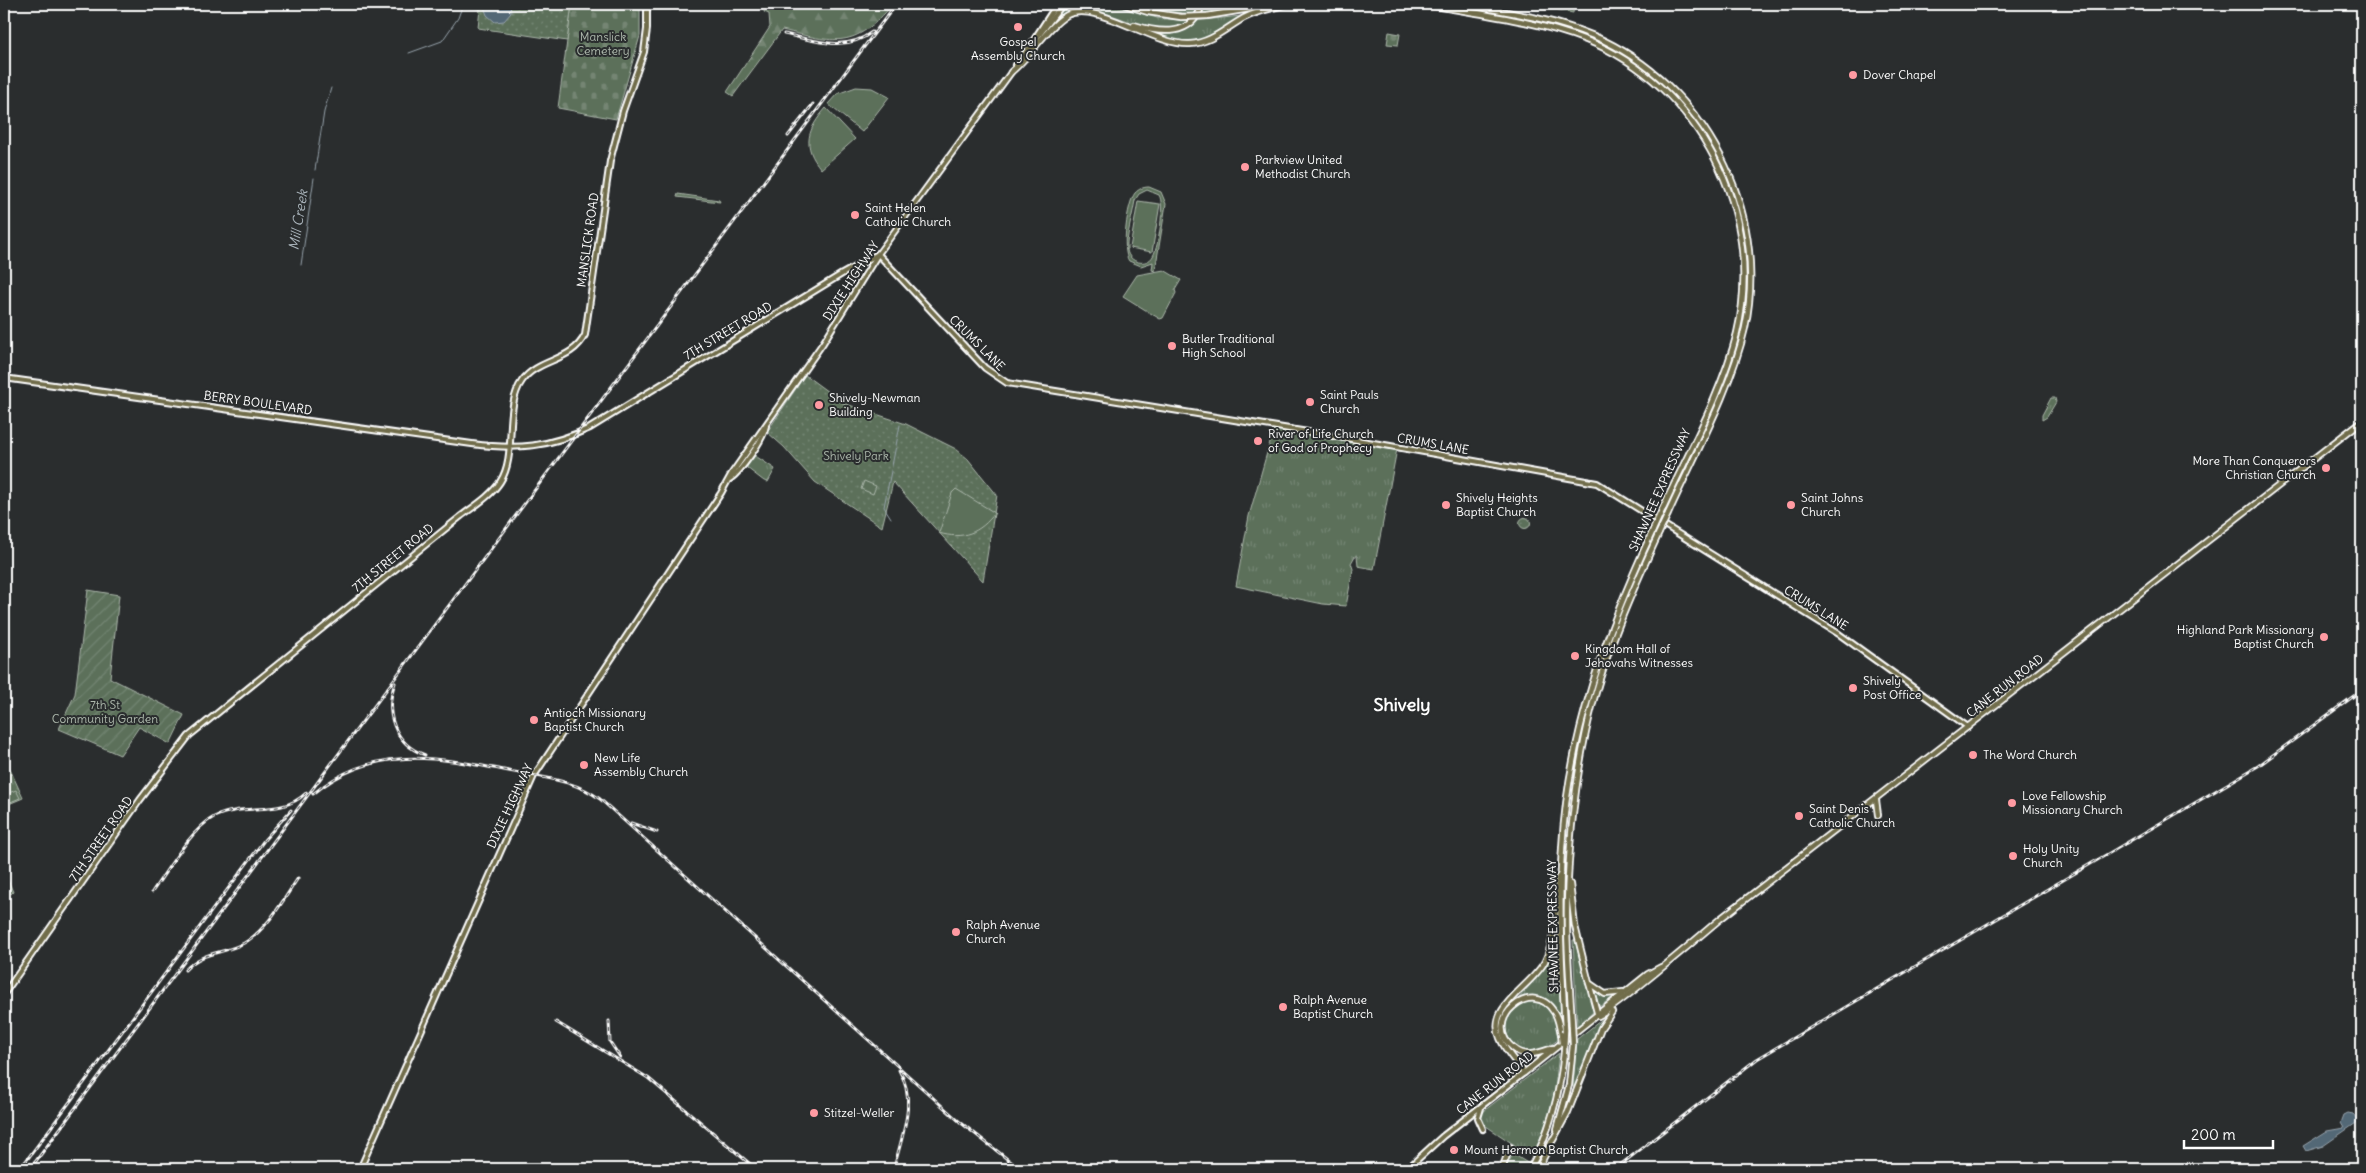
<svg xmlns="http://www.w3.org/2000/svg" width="2366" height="1173" font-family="Delius,sans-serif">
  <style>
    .grass { fill: url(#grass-tufts); stroke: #adb8ac }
    .forest { fill: url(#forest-firs); stroke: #adb8ac }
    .cemetery { fill: url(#cemetery-stones); stroke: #adb8ac }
    .park { fill: url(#park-dots); stroke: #adb8ac }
    .garden { fill: url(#garden-furrows); stroke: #adb8ac }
    .pitch { fill: #5b705a; stroke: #adb8ac; fill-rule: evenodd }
    .water { fill: #536776; stroke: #98a4ad }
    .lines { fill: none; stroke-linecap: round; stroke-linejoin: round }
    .stream { stroke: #98a4ad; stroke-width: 1 }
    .major-casing { stroke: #fff; stroke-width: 8 }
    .highway-casing { stroke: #fff; stroke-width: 8 }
    .major { stroke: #716d4b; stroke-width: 4 }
    .highway { stroke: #716d4b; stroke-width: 4.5 }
    .rail-casing { stroke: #fff; stroke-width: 3 }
    .rail { stroke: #2a2d2e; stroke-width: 1; stroke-dasharray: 4; stroke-linecap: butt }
    .highway-bridge-casing { stroke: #fff; stroke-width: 8; stroke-linecap: butt }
    .highway-bridge { stroke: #716d4b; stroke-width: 4.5 }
    .poi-dot { fill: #ff9aa2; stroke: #2a2d2e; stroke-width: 2 }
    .labels { text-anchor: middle; stroke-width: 4; stroke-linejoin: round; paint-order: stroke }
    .park-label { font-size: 12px; fill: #adb8ac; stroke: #2a2d2e }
    .poi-label { font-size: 12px; fill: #fff; stroke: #2a2d2e; text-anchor: start }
    .street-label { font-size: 12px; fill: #fff; stroke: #2a2d2e }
    .water-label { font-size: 14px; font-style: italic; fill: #a9b3ba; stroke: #2a2d2e }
    .district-label { font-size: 18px; font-weight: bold; fill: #fff; stroke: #2a2d2e }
  </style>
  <defs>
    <pattern id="grass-tufts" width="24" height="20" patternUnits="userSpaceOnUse" patternTransform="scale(1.25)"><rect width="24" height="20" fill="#5b705a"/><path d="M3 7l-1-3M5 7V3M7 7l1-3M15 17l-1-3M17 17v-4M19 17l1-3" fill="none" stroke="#748573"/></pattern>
    <pattern id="forest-firs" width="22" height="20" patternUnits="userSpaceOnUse" patternTransform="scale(1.25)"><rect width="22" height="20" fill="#5b705a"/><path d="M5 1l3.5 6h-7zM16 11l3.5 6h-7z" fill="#748573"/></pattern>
    <pattern id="cemetery-stones" width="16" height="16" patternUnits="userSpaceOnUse" patternTransform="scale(1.25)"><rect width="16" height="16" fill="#5b705a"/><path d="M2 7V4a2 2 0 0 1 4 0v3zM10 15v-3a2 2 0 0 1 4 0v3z" fill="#748573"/></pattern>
    <pattern id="park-dots" width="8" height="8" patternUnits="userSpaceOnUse" patternTransform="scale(1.25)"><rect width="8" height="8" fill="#5b705a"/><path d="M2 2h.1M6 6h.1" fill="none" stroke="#748573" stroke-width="1.8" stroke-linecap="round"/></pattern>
    <pattern id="garden-furrows" width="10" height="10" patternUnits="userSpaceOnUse" patternTransform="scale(1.25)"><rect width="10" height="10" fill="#5b705a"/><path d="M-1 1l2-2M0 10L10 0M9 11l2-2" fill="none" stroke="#748573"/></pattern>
  </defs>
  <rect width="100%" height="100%" fill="#2a2d2e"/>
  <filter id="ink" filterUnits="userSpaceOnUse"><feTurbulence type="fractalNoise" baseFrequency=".02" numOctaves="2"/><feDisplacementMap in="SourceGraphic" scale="10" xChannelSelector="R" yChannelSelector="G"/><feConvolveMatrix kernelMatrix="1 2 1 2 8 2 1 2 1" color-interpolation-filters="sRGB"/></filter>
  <g filter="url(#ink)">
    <g class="grass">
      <path d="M1066,4H1108L1157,18L1189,21C1151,47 1113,2 1073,11C1066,13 1059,19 1053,23Z"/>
      <polygon points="1136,4 1200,4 1195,14 1164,11"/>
      <polygon points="1204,4 1264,4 1200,14"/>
      <path d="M1241,16C1220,38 1188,49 1159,35L1180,32L1195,21Z"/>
      <polygon points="678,194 719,200 720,202 677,197"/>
      <polygon points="2051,398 2055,398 2056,402 2047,417 2042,420 2042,415"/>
      <polygon points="1274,428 1397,449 1374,569 1358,566 1357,556 1355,556 1351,563 1353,569 1346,606 1323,604 1236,586 1249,516"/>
      <polygon points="754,455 775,469 768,482 764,481 747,468 747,463"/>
      <polygon points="4,870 13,892 11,894 9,890 4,893 4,897"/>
      <path d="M1557,932L1561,1019V1023C1553,1001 1539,997 1517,1000L1544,969L1552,950Z"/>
      <polygon points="1573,940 1575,940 1594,1011 1577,1027"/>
      <polygon points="1595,992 1613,997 1599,1007"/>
      <path d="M1528,1001C1549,1002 1561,1019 1559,1039C1546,1049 1534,1056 1518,1049C1497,1032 1505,1008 1528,1001Z"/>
      <polygon points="1605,1017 1576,1088 1573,1087 1577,1039"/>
      <polygon points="1559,1053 1553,1105 1533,1157 1483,1124 1480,1117 1485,1110"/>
      <polygon points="1513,1154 1529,1164 1526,1169 1505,1169"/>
    </g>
    <path class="forest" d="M766,4H893C854,50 836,43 782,30L733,96L727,92L770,27L769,14L764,12Z"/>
    <g class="cemetery">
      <polygon points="572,4 640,4 640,36 616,119 558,108"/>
      <polygon points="1532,4 1574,4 1573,13"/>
      <polygon points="1389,32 1400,34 1398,45 1387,44"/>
    </g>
    <g class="park">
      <polygon points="452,4 572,4 567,41 478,28 480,9 459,7"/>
      <polygon points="805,375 843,403 906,424 956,449 968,459 997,495 983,581 893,482 882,527 815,482 784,447 767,432"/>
      <circle cx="1525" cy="523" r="5.5"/>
      <polygon points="4,756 23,798 4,806"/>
    </g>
    <polygon class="garden" points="88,590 119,595 110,678 184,715 170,744 139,727 120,755 59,729 75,694"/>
    <g class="pitch">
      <polygon points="856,87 872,88 889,97 862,132 828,104 837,94"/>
      <path d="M826,108L855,139L821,169C801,145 808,129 826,108Z"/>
      <path d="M1149,187L1161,192L1166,204L1155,271L1152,270L1153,262L1141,266L1129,261C1121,251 1127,203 1135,193C1139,189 1143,187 1149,187ZM1147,190L1159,195C1165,204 1159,246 1153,256C1147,267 1129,263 1127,250C1126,235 1133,215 1135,200L1139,194Z"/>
      <polygon points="1138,201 1160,204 1152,252 1130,248"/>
      <polygon points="1164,270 1181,280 1175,290 1176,293 1163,318 1160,319 1123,296 1137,275"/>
      <polygon points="864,481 876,486 873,494 861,489"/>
      <path d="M956,489L995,513C980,533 962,540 939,533L952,493Z"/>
      <polygon points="16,790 20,798 8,803 4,795"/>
    </g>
    <g class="water">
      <polygon points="470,4 510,4 511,13 504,21 495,22 487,15 484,7"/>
      <polygon points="2348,1113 2353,1114 2359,1121 2323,1146 2306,1151 2303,1146 2327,1131 2344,1128 2341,1123 2344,1115"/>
    </g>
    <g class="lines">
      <g class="stream">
        <polyline points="409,53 442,41 458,18 463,4"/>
        <polyline points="315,170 324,112 331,88"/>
        <polyline points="301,265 314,178"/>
        <polyline points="891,518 884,507 900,425"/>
      </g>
      <defs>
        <g id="major">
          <polyline points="1026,52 1057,4"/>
          <polyline points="1016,65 1063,4"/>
          <polyline points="878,254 985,368 1007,383 1357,440 1597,483 1839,634 1968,727"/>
          <path d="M4,378L472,444C519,450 548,447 590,428L842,274L878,254"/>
          <path d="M730,479C741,471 764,439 766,426"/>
          <path d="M4,994L140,800L189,736L460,517C473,507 491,496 500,482C518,455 503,408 522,381C538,358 572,362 585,335L610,161L623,111L644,52L647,29V4"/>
          <polyline points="1481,1108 1478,1118 1483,1129"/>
          <polyline points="360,1169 534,776 721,493 732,473 823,343 878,254 1012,71"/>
          <polyline points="1407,1169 1443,1136 1524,1073"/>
        </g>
        <g id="highway">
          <polyline points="1056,4 1057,5"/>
          <polyline points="1123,4 1148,12 1181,17"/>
          <path d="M1424,4C1478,14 1535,20 1586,40C1700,85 1765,214 1737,333C1722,393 1688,453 1662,510"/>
          <path d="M1462,4C1506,12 1552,18 1594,36C1705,84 1770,210 1745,328C1731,390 1694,456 1668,514"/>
          <polyline points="1207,16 1274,5"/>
          <path d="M1134,25C1159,33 1193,38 1202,4"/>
          <path d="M1011,72C1031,56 1047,27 1067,15C1096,0 1154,46 1190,44C1211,43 1226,28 1244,18C1257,11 1273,8 1288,4"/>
          <polyline points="1876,800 1878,815"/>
          <path d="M1561,874L1558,878C1555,904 1557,936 1545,961C1533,986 1486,1006 1500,1038C1505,1051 1516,1062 1524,1073L1648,974L1661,967"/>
          <polyline points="1570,884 1575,926 1589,983 1605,994 1623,992"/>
          <polyline points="1589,983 1598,1016"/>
          <path d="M1598,1016C1606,1016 1706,931 1720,919L2362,421"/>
          <path d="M1572,1025C1570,985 1566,944 1567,904C1569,835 1576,766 1594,699C1610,641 1634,587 1659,533"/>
          <path d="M1565,1030C1562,969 1558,909 1562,848C1568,735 1606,632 1653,530"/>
          <path d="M1553,1048C1539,1053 1525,1059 1513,1048C1480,1021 1533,976 1554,1012C1559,1019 1559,1027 1561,1034"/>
          <polyline points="1557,1129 1569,1085 1573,1045"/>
          <polyline points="1553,1140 1568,1112 1601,1028 1612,1012"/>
          <polyline points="1502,1169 1510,1147"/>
          <path d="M1530,1169C1550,1132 1560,1094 1564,1052"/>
          <polyline points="1538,1169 1553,1139"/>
        </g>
      </defs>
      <use href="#major" class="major-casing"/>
      <use href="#highway" class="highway-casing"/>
      <use href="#major" class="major"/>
      <use href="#highway" class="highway"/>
      <defs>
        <g id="rail">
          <path d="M784,34C813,40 845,53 872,32"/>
          <polyline points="788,136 813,104"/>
          <path d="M395,683C384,712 394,744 425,755"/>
          <path d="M313,794C375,742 442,758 514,772C544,778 575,780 600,799L960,1122L1020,1169"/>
          <polyline points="631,823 657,832"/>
          <path d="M152,892C167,871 191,829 214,817C244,802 280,818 306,793"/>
          <path d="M185,970C204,950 222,955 244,943C267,930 284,899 298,878"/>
          <polyline points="609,1021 610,1042 620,1057"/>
          <polyline points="556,1022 648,1078 756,1169"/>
          <polyline points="20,1169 265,839 291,810"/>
          <polyline points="30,1169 896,4"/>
          <path d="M894,1169C901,1136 918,1102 899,1070"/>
          <polyline points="1615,1169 1757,1059 2258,766 2362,690"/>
        </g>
      </defs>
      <use href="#rail" class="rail-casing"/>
      <use href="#rail" class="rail"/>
      <defs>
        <g id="highway-bridge">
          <polyline points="1181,17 1207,16"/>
          <polyline points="1653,530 1662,510"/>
          <polyline points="1659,533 1668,514"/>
          <polyline points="1572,1025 1573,1045"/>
          <polyline points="1561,1034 1562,1043"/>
          <polyline points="1564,1052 1565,1030"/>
        </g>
      </defs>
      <use href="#highway-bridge" class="highway-bridge-casing"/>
      <use href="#highway-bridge" class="highway-bridge"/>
    </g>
  </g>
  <g class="poi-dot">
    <circle cx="1018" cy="27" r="5"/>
    <circle cx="1853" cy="75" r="5"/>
    <circle cx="1245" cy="167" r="5"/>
    <circle cx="855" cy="215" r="5"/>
    <circle cx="1172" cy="346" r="5"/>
    <circle cx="1310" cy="402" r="5"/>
    <circle cx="819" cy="405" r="5"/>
    <circle cx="1258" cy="441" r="5"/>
    <circle cx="2326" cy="468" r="5"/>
    <circle cx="1446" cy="505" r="5"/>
    <circle cx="1791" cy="505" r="5"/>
    <circle cx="2324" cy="637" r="5"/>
    <circle cx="1575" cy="656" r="5"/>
    <circle cx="1853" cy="688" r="5"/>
    <circle cx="534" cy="720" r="5"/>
    <circle cx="1973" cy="755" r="5"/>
    <circle cx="584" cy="765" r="5"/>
    <circle cx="2012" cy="803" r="5"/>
    <circle cx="1799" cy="816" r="5"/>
    <circle cx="2013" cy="856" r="5"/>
    <circle cx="956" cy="932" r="5"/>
    <circle cx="1283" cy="1007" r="5"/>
    <circle cx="814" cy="1113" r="5"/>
    <circle cx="1454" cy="1150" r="5"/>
  </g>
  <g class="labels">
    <g class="park-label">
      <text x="603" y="41">Manslick<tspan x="603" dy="14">Cemetery</tspan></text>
      <text x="856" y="460">Shively Park</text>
      <text x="105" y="709">7th St<tspan x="105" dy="14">Community Garden</tspan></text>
    </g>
    <g class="poi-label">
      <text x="1018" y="46" text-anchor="middle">Gospel<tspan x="1018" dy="14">Assembly Church</tspan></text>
      <text x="1863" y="79">Dover Chapel</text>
      <text x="1255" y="164">Parkview United<tspan x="1255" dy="14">Methodist Church</tspan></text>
      <text x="865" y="212">Saint Helen<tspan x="865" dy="14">Catholic Church</tspan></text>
      <text x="1182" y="343">Butler Traditional<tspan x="1182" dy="14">High School</tspan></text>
      <text x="1320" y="399">Saint Pauls<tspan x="1320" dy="14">Church</tspan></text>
      <text x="829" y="402">Shively-Newman<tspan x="829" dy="14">Building</tspan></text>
      <text x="1268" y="438">River of Life Church<tspan x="1268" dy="14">of God of Prophecy</tspan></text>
      <text x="2316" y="465" text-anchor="end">More Than Conquerors<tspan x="2316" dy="14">Christian Church</tspan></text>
      <text x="1456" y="502">Shively Heights<tspan x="1456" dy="14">Baptist Church</tspan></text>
      <text x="1801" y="502">Saint Johns<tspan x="1801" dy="14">Church</tspan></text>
      <text x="2314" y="634" text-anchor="end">Highland Park Missionary<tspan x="2314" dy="14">Baptist Church</tspan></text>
      <text x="1585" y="653">Kingdom Hall of<tspan x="1585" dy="14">Jehovahs Witnesses</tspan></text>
      <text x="1863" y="685">Shively<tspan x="1863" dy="14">Post Office</tspan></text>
      <text x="544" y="717">Antioch Missionary<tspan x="544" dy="14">Baptist Church</tspan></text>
      <text x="1983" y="759">The Word Church</text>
      <text x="594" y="762">New Life<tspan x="594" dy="14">Assembly Church</tspan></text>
      <text x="2022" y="800">Love Fellowship<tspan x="2022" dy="14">Missionary Church</tspan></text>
      <text x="1809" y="813">Saint Denis<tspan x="1809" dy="14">Catholic Church</tspan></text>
      <text x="2023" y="853">Holy Unity<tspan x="2023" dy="14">Church</tspan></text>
      <text x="966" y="929">Ralph Avenue<tspan x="966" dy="14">Church</tspan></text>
      <text x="1293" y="1004">Ralph Avenue<tspan x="1293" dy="14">Baptist Church</tspan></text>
      <text x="824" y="1117">Stitzel-Weller</text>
      <text x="1464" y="1154">Mount Hermon Baptist Church</text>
    </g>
    <g class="street-label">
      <text transform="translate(588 240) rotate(-82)" y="4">MANSLICK ROAD</text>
      <text transform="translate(851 281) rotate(-57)" y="4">DIXIE HIGHWAY</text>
      <text transform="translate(728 331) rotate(-31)" y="4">7TH STREET ROAD</text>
      <text transform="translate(977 343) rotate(45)" y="4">CRUMS LANE</text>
      <text transform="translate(258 403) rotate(8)" y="4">BERRY BOULEVARD</text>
      <text transform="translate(1433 444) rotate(10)" y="4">CRUMS LANE</text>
      <text transform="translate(1660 490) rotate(-66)" y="4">SHAWNEE EXPRESSWAY</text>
      <text transform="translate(393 558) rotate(-39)" y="4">7TH STREET ROAD</text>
      <text transform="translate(1816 608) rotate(32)" y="4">CRUMS LANE</text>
      <text transform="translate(2005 686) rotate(-38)" y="4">CANE RUN ROAD</text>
      <text transform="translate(510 806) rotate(-65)" y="4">DIXIE HIGHWAY</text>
      <text transform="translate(101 839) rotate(-55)" y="4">7TH STREET ROAD</text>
      <text transform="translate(1553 926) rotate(-91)" y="4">SHAWNEE EXPRESSWAY</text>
      <text transform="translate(1495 1083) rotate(-38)" y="4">CANE RUN ROAD</text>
    </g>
    <g class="water-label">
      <text transform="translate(298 220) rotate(-81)" y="5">Mill Creek</text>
    </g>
    <g class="district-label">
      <text x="1402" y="711">Shively</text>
    </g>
  </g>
  <rect width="2366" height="1173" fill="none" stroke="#2a2d2e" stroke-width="20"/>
  <rect x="10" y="10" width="2346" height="1153" fill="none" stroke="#fff" stroke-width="2" filter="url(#ink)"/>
  <path d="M2184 1140v8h89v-8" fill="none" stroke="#ffffff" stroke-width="2.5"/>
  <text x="2191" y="1140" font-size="15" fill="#ffffff" stroke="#2a2d2e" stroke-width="4" paint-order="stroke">200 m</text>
</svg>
